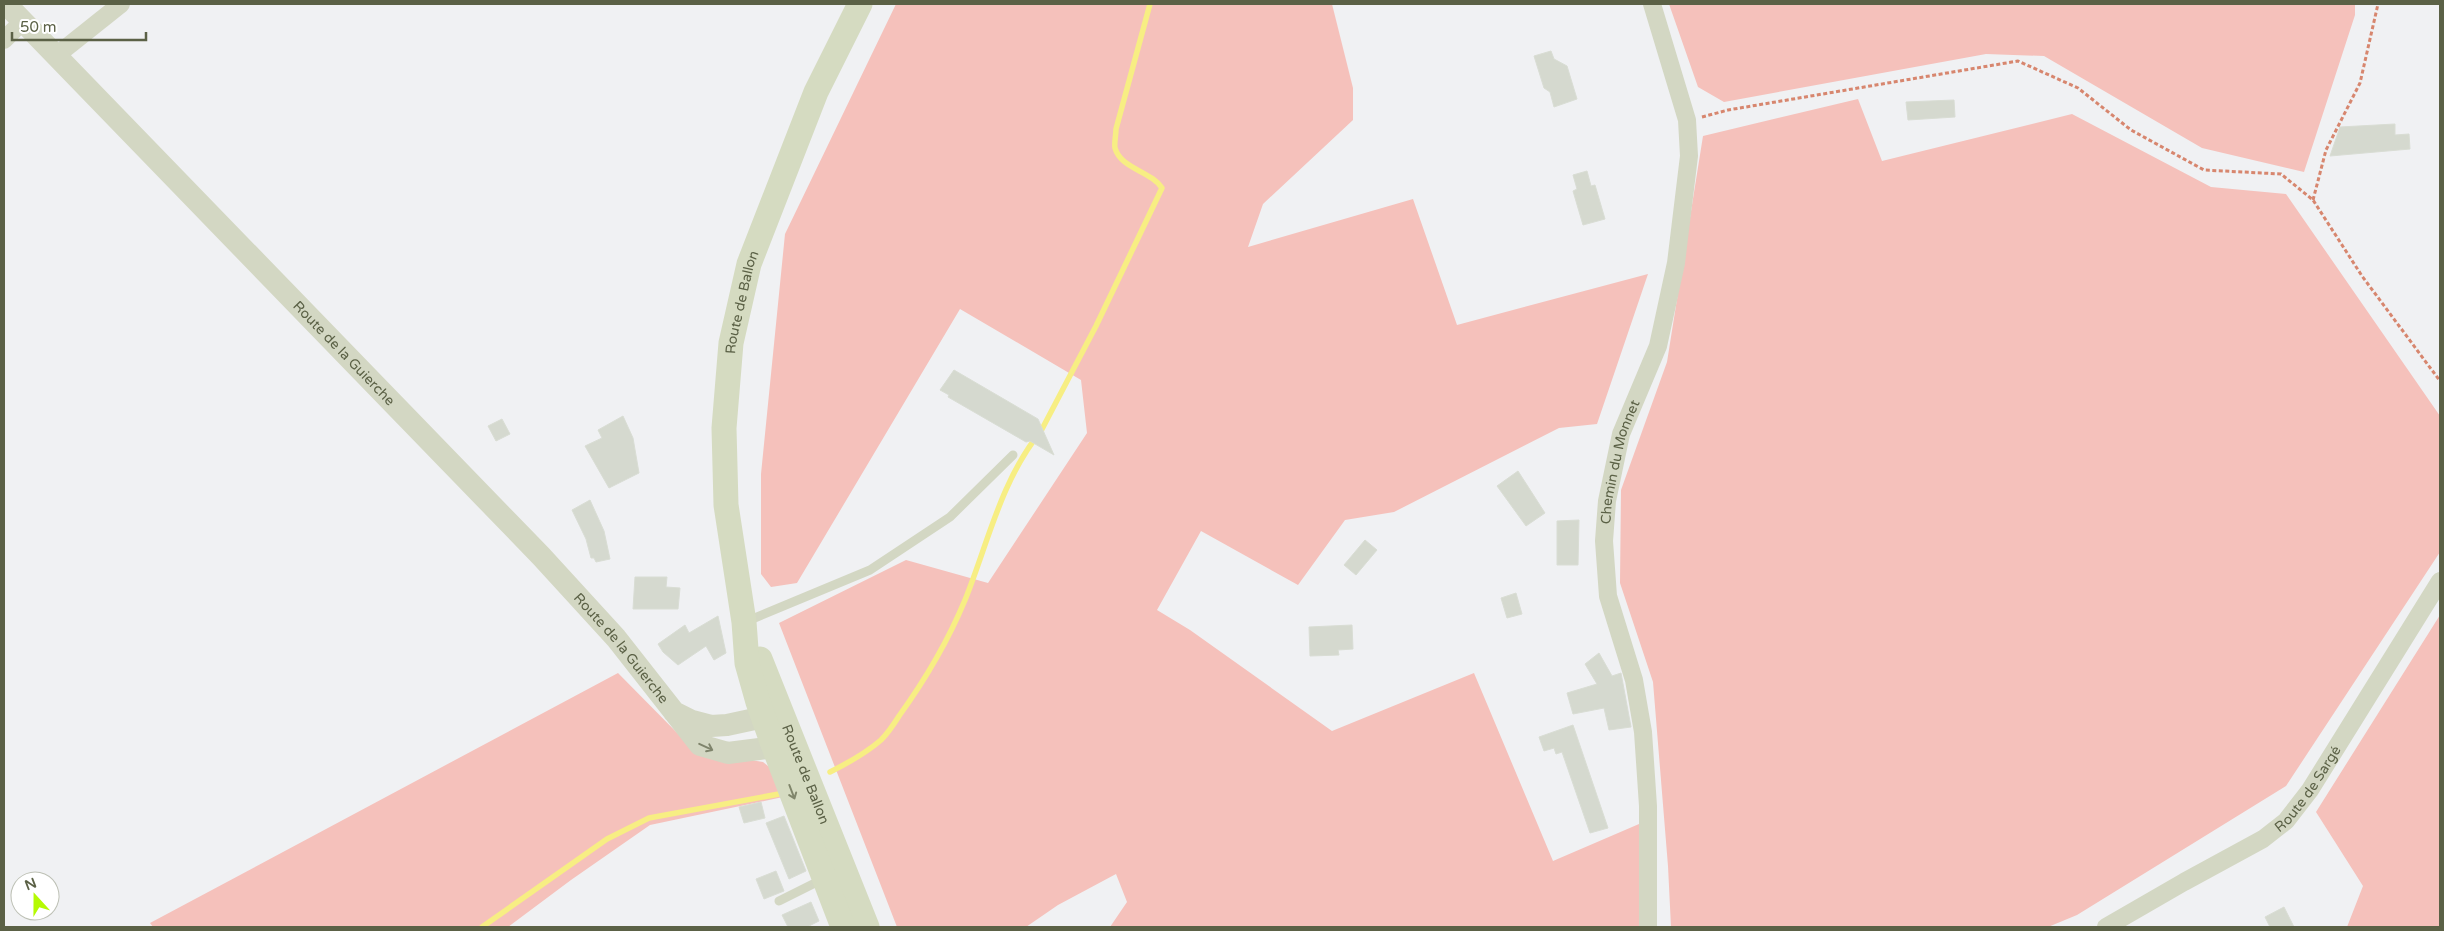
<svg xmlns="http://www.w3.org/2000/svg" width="2444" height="931" font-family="'Varela Round',sans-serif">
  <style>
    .green { fill: #f5c1bb }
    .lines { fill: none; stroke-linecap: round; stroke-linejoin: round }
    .stream { stroke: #f7ee83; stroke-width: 5.5 }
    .building { fill: #d5d9cf; stroke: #d9ddd4 }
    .path { stroke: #d7866e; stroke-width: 3; stroke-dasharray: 4 2.5; stroke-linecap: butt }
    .service { stroke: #d3d7c3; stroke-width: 9 }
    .minor { stroke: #d3d7c3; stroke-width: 18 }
    .tertiary { stroke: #d3d7c3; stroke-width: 22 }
    .secondary { stroke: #d5dbc1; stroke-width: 25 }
    .oneway { stroke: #7f846c }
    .oneway2 { stroke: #80866b }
    .labels { text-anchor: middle; stroke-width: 4; stroke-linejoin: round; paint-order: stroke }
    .street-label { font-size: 14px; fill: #5b6146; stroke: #fff }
  </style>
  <rect width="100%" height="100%" fill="#f0f1f3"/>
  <g class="green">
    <polygon points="896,4 1332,4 1353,88 1353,120 1263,204 1248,247 1413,199 1457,325 1648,274 1597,424 1559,428 1394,512 1345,520 1298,585 1201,531 1157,610 1190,630 1332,731 1474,673 1553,861 1639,824 1640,927 1110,927 1127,902 1116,874 1058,905 1026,927 897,927 779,623 906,560 988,583 1087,433 1081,380 960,309 797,583 771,587 761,574 761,474 785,234"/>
    <polygon points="1669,4 2355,4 2355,15 2304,172 2202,148 2044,56 1986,54 1724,102 1698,87"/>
    <polygon points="1858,99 1882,161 2072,114 2211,187 2286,194 2440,416 2440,552 2286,786 2077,915 2048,927 1671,927 1668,866 1653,682 1620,583 1621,490 1667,362 1703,136"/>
    <polygon points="2440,615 2440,927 2347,927 2363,886 2316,812"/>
    <polygon points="618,673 695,751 763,762 773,770 783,797 650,825 571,880 508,927 153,927 150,923"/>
  </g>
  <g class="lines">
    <g class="stream">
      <path d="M830,772C848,763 865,754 881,740C888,733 894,724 899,716C925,680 948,641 965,600C988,543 1001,480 1041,431L1096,326L1162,188C1151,171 1121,169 1115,148C1114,143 1116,135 1116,129L1150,4"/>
      <polyline points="482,927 607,839 649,818 779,794"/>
    </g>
  </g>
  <g class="building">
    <polygon points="1551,51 1554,59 1567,66 1577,99 1554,107 1550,92 1544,88 1534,56"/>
    <polygon points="1954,100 1955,117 1908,120 1906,102"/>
    <polygon points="2395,124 2395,135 2409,134 2410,149 2330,156 2340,127"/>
    <polygon points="1587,171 1591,186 1595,185 1605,219 1583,225 1573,191 1577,189 1573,175"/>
    <polygon points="954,370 1038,419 1054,455 1030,441 1026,442 948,397 949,395 940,390"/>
    <polygon points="623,416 633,438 639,473 609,488 585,446 602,438 598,430"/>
    <polygon points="502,419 510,434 496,441 488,426"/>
    <polygon points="1518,471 1545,513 1526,526 1497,486"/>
    <polygon points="590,500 604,531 610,559 596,562 594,558 591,558 586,539 572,510"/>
    <polygon points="1579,520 1578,565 1557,565 1557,521"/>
    <polygon points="1365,540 1377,550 1356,575 1344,565"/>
    <polygon points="635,577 667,577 666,587 680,588 678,609 633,609"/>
    <polygon points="1516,593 1522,614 1507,618 1501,598"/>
    <polygon points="718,616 726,653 714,660 706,646 678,665 663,652 658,644 685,625 689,633"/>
    <polygon points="1352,625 1353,649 1338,650 1339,655 1310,656 1309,627"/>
    <polygon points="1599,653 1612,676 1621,673 1631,727 1609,730 1604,708 1573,714 1567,693 1597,684 1585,664"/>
    <polygon points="1573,725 1608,828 1590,833 1562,752 1556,754 1554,748 1544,751 1539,737"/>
    <polygon points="761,802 765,818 744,823 739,807"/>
    <polygon points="784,816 806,871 789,879 766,823"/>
    <polygon points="776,871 784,891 764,899 756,879"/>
    <polygon points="811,902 819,921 807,927 788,927 782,915"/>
    <polygon points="2284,907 2294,927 2270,927 2265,917"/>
  </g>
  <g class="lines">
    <g class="path">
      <polyline points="1702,117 1728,110 2018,61 2078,88 2131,130 2204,170 2281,174 2313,200 2362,276 2440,381"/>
      <polyline points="2313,200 2326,150 2360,83 2378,4"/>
    </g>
    <g class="service">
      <polyline points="745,622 870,570 950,517 1013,455"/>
      <polyline points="779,901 823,879"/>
    </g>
    <g class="minor">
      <polyline points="4,40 23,21"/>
      <polyline points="57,55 121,4"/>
      <path id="s1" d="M1648,927V806L1643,732L1634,680L1608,596L1604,541L1607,501L1621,434L1658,346L1676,263L1689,156L1687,120L1652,4"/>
      <path id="s2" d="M2106,927L2184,882L2263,839L2286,821L2310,790L2440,581"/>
    </g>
    <path class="tertiary" id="s3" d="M6,4L541,556L616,638L700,745L728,753L774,747L787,728L764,717L727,725L711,726L692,721L674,712"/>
    <g class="secondary">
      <path id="s4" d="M760,659L867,927"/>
      <path id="s5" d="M843,927L774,747L758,702L747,663L744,622L726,505L724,428L731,343L749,264L816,92L860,4"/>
    </g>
  </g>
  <defs><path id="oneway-shaft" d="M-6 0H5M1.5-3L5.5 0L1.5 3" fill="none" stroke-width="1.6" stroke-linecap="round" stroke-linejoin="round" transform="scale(1.25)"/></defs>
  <use class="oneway" href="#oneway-shaft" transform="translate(706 747) rotate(25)"/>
  <use class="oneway2" href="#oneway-shaft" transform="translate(792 792) rotate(69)"/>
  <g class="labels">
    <g class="street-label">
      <text dy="5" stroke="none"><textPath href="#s5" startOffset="645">Route de Ballon</textPath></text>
      <text dy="5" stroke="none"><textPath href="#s3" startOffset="486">Route de la Guierche</textPath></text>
      <text dy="5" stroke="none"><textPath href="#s1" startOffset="472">Chemin du Monnet</textPath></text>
      <text dy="5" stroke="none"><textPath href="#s3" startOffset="891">Route de la Guierche</textPath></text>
      <text dy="5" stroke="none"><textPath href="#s4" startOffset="124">Route de Ballon</textPath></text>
      <text dy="5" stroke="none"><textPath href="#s2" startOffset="248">Route de Sargé</textPath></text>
    </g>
  </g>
  <rect width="2444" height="931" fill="none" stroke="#5b6146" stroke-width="10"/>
  <g transform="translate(35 896) rotate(339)"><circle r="24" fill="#ffffff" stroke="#bdc0b5"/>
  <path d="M0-4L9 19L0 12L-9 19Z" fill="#b5fa04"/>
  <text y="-8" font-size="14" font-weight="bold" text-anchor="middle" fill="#5b6146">N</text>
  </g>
  <path d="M12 32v8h134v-8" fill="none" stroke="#5b6146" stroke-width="2.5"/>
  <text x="20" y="32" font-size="15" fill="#5b6146" stroke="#ffffff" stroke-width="4" paint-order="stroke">50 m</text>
</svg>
